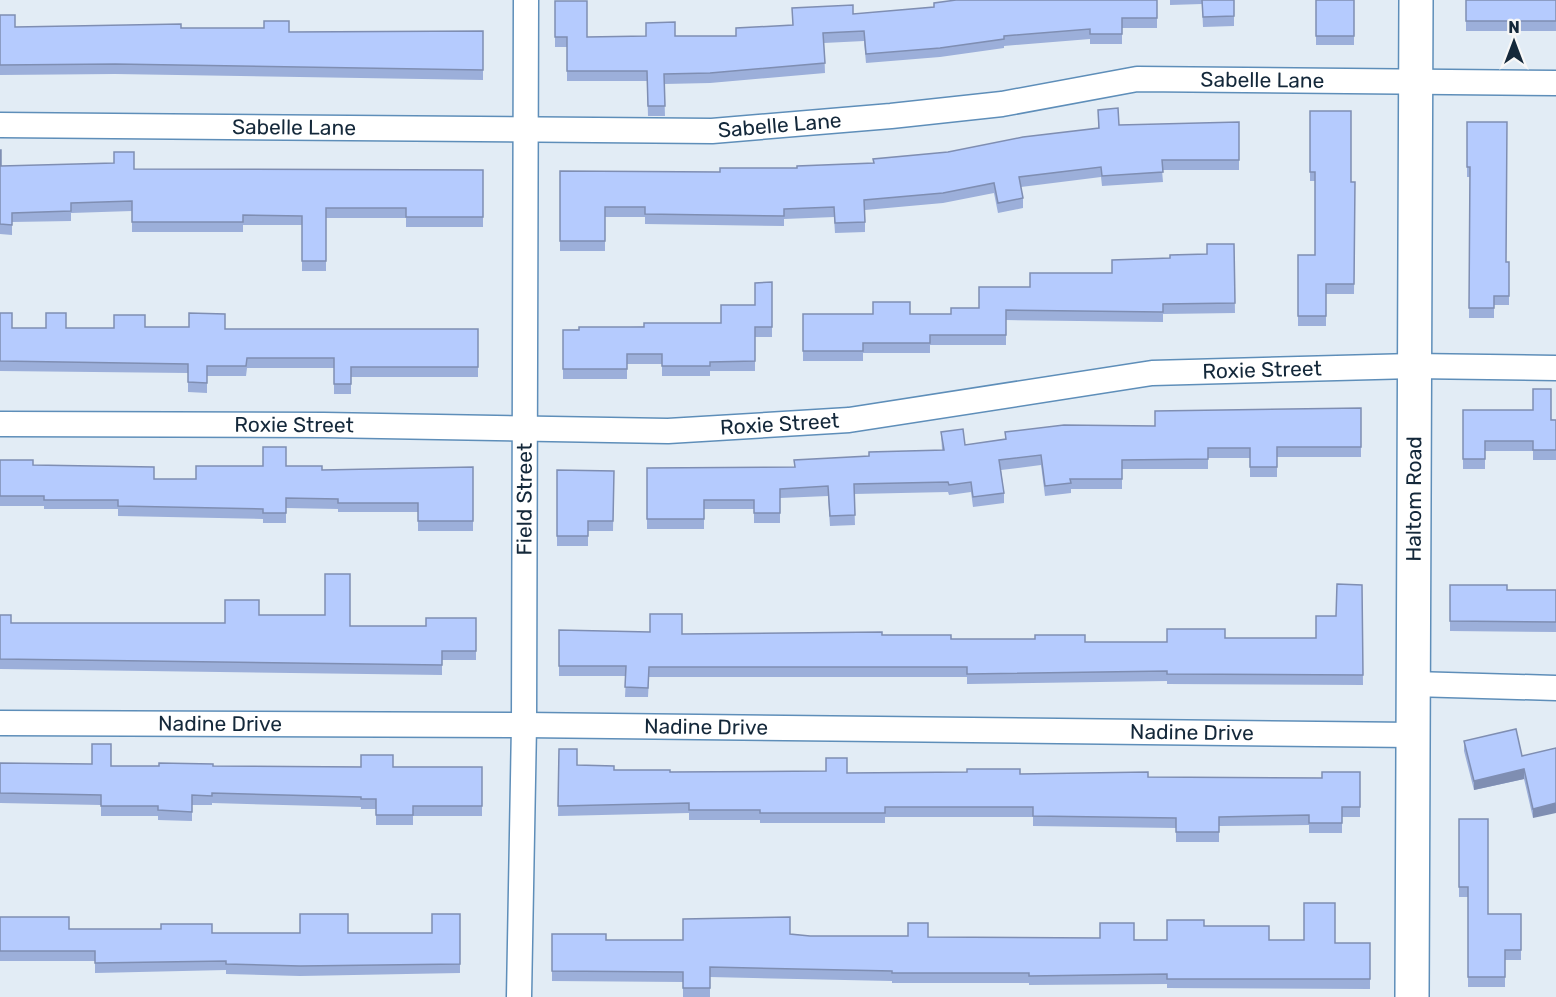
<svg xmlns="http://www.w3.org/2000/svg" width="1556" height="997" font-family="Rubik,sans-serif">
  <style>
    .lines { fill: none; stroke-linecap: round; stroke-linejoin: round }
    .minor-casing { stroke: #5e8eb9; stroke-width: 27 }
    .secondary-casing { stroke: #5e8eb9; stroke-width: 36 }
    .minor { stroke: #fff; stroke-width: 24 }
    .secondary { stroke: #fff; stroke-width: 33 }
    .wall { fill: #9cafda }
    .shaded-wall { fill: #7f8eb2 }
    .building { fill: #b5cbfe; stroke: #7f8eb2; stroke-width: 1.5 }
    .labels { text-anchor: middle; stroke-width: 4.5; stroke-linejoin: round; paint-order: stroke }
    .street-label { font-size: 21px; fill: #14283a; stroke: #f7f7f7 }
  </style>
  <rect width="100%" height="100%" fill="#e2ecf5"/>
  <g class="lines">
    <defs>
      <g id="minor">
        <path id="s1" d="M0,125L712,131L891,116L1002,104L1137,79L1556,83"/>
        <path id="s2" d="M0,424L324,425L668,431L849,420L1152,373L1413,366L1556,368"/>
        <polyline points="1413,684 1556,688"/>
        <path id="s3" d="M0,723L524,725L1413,735"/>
        <path id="s4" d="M519,997L524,725L526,0"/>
      </g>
      <g id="secondary">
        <path id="s5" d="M1412,997L1416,0"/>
      </g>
    </defs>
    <use href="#minor" class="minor-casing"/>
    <use href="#secondary" class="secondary-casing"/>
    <use href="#minor" class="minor"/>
    <use href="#secondary" class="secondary"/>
  </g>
  <g class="wall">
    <polygon points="1157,0 1157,28 1122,28 1122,44 1090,44 1090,39 1004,46 1004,48 940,57 866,63 864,41 824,43 825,73 710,83 664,84 665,116 648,116 647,81 567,81 567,47 555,47 555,1 587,37 736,36 793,25 792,8 853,14 934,7 934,3"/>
    <polygon points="1170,0 1234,0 1234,26 1203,27 1202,4 1170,5"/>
    <rect x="1316" y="0" width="38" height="45"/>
    <rect x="1466" y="0" width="90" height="31"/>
    <polygon points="0,15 15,27 181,28 289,32 483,31 483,80 115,74 0,75"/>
    <polygon points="1098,110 1119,125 1239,122 1239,170 1162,170 1163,182 1102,186 1101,177 1021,187 1023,198 1023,208 998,213 994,193 943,203 865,210 865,232 835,233 834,217 784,219 784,226 645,224 645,217 605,217 605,251 560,251 560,171 720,172 797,168 873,163 948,152 1098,128"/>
    <polygon points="1310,111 1351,182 1355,182 1354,294 1326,294 1326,326 1298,326 1298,255 1315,255 1315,181 1310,181"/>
    <polygon points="1467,122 1506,262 1509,262 1509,305 1494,305 1494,318 1469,318 1470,177 1467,177"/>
    <polygon points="0,150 1,166 134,169 483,170 483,227 406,227 406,218 326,218 326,271 302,271 302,225 243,225 243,232 132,232 132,211 71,213 71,221 12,222 12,235 0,234"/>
    <polygon points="1234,244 1235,313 1163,314 1163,322 1006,320 1006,345 930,345 930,353 863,353 863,361 803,361 803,314 951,314 979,308 1030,287 1112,273 1170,258 1207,254"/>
    <polygon points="772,282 772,337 755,337 755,371 710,371 710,376 662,376 662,364 627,364 627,379 563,379 563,330 721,323 755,305"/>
    <polygon points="0,313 12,328 114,328 145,327 225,329 478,329 478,377 351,377 351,394 334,394 334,368 247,368 246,376 207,376 207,393 188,392 188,373 0,371"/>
    <polygon points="1361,408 1361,457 1277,457 1277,477 1250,477 1250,458 1208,458 1208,469 1122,469 1122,489 1071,489 1071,493 1045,496 1041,465 1001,470 1004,493 1004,503 973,507 971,492 949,495 948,492 854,494 855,525 830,526 828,496 780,498 780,523 754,523 754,509 704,509 704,529 647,529 647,468 794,467 869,456 942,450 941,432 965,445 1005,439 1005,432 1155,426"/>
    <polygon points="1463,410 1556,420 1556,460 1533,460 1533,451 1485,451 1485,469 1463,469"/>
    <polygon points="0,460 33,465 154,479 196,479 286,466 322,470 473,467 473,531 418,531 418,512 338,512 338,509 286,508 286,523 263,523 263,519 118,516 118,509 44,509 44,506 0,506"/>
    <polygon points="557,470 614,471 613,531 588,531 588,546 557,546"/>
    <polygon points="1362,585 1363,685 1167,684 1167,681 967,684 967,677 649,677 648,697 625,697 626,676 559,676 559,630 682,634 882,635 951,639 1085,642 1167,642 1225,638 1316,638 1336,616"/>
    <polygon points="1450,585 1507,590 1556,590 1556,632 1450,631"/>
    <polygon points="0,615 11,623 225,623 259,615 350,626 426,626 476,618 476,660 442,660 442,675 0,669"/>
    <polygon points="1464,741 1522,756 1556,748 1533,818 1524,779 1474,790 1464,751"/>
    <polygon points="559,749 577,765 614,770 670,772 1020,774 1148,777 1322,778 1360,772 1360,817 1342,817 1342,833 1309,833 1309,825 1219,826 1219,842 1176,842 1176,828 1033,826 1033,817 885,817 885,823 760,823 760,820 689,820 689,813 558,816"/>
    <polygon points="0,763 111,766 482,767 482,816 413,816 413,825 376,825 376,809 361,809 361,807 212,803 212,805 192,805 192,821 158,820 158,816 101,816 101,805 0,803"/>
    <polygon points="1459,819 1488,914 1521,914 1521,960 1505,960 1505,987 1468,987 1468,897 1459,897"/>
    <polygon points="460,914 460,973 300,976 226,974 226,970 95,973 95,961 0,961 0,917 69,929 212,933 432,933"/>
    <polygon points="1204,926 1269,940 1335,943 1370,943 1370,989 1167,988 1167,984 1029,985 1029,983 892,983 892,981 710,977 710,997 683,997 683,982 552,981 552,934 606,940 683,940 790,934 810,936 1167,940"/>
  </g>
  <g class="shaded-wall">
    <polygon points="1524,769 1524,779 1474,790 1474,781"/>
    <polygon points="1556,803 1556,813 1533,818 1533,809"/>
  </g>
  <g class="building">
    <polygon points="956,0 1157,0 1157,18 1122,18 1122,34 1090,34 1090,29 1004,36 1004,39 940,48 866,54 864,31 823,33 825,63 710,73 664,74 665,106 648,106 647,71 567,71 567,37 555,37 555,1 587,1 587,37 646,36 646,23 675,22 675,36 736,36 736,28 793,25 792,8 853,5 853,14 934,7 934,3"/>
    <polygon points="1202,0 1234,0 1234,16 1203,17"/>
    <rect x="1316" y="0" width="38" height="36"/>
    <rect x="1466" y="0" width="90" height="21"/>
    <polygon points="0,15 15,15 15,27 181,24 181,28 264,28 264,21 289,21 289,32 483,31 483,70 115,64 0,65"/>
    <polygon points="1118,108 1119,125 1239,122 1239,160 1162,160 1163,172 1102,176 1101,167 1019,177 1023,198 998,203 994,183 943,193 864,200 865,222 835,223 834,207 784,209 784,216 645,214 645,207 605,207 605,241 560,241 560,171 720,172 720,168 797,168 797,166 874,163 873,159 948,152 1023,137 1099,128 1098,110"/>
    <polygon points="1310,111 1351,111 1351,182 1355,182 1354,284 1326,284 1326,316 1298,316 1298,255 1315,255 1315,172 1310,172"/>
    <polygon points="1467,122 1507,122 1506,262 1509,262 1509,296 1494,296 1494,308 1469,308 1470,167 1467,167"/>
    <polygon points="0,150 1,150 1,166 114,163 114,152 134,152 134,169 483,170 483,217 406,217 406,208 326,208 326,261 302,261 302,216 243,215 243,222 132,222 132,201 71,203 71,211 12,213 12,225 0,224"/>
    <polygon points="1207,244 1234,244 1235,303 1163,304 1163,312 1006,310 1006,335 930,335 930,343 863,343 863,351 803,351 803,314 873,314 873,302 910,302 910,314 951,314 951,308 979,308 979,287 1030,287 1030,273 1112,273 1112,260 1170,258 1170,255 1207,254"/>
    <polygon points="772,282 772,327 755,327 755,361 710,362 710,366 662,366 662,354 627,354 627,369 563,369 563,330 579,330 579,327 644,327 644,323 721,323 721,305 755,305 755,283"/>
    <polygon points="0,313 12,313 12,328 46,328 46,313 66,313 66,328 114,328 114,315 145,315 145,327 189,327 189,313 225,314 225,329 478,329 478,367 351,367 351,384 334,384 334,358 247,358 246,366 207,366 207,383 188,382 188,364 0,361"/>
    <polygon points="1533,389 1551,389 1551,420 1556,420 1556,450 1533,450 1533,441 1485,441 1485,459 1463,459 1463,410 1533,410"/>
    <polygon points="1361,408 1361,447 1277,447 1277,467 1250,467 1250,448 1208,448 1208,459 1122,460 1122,479 1070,479 1071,483 1045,486 1041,455 999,460 1004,493 973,497 971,482 949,485 948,482 854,484 855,515 830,516 828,486 780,489 780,513 754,513 754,500 704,500 704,519 647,519 647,468 795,467 794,460 869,456 869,452 944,450 941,432 963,429 965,445 1006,439 1005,432 1064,425 1155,426 1155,411"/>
    <polygon points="263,447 286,447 286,466 322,466 322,470 473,467 473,521 418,521 418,503 338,503 338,499 286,498 286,513 263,513 263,509 118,506 118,500 44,500 44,496 0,496 0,460 33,460 33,465 154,467 154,479 196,479 196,466 263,466"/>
    <polygon points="557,470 614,471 613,521 588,521 588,536 557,536"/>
    <polygon points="325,574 350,574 350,626 426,626 426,618 476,618 476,651 442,651 442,665 0,659 0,615 11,615 11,623 225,623 225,600 259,600 259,615 325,615"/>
    <polygon points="1337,584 1362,585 1363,675 1167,674 1167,671 967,674 967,667 649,667 648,688 625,687 626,666 559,666 559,630 650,632 650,614 682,614 682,634 882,632 882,635 951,635 951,639 1035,639 1035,635 1085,635 1085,642 1167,642 1167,629 1225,629 1225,638 1316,638 1316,616 1336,616"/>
    <polygon points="1450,585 1507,585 1507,590 1556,590 1556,622 1450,621"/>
    <polygon points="1516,729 1522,756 1556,748 1556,803 1533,809 1524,769 1474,781 1464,741"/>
    <polygon points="92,744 111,744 111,766 159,766 159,763 213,764 213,766 361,767 361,755 393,755 393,767 482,767 482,806 413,806 413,815 376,815 376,799 361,799 361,797 212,793 212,796 192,795 192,812 158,810 158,806 101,806 101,795 0,793 0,763 92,764"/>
    <polygon points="559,749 577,749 577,765 614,766 614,770 670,770 670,772 826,771 826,758 847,758 847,773 967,772 967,769 1020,769 1020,774 1148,772 1148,777 1322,778 1322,772 1360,772 1360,807 1342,807 1342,823 1309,823 1309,815 1219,817 1219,832 1176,832 1176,818 1033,816 1033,807 885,807 885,813 760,813 760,810 689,810 689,803 558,806"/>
    <polygon points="1459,819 1488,819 1488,914 1521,914 1521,950 1505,950 1505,977 1468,977 1468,887 1459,887"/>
    <polygon points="1304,903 1335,903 1335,943 1370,943 1370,979 1167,979 1167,974 1029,976 1029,973 892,973 892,971 710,967 710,988 683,988 683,972 552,971 552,934 606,934 606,940 683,940 683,919 790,917 790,934 810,936 908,936 908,923 928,923 928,937 1100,938 1100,923 1134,923 1134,940 1167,940 1167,920 1204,920 1204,926 1269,926 1269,940 1304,940"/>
    <polygon points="300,914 348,914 348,933 432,933 432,914 460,914 460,964 300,966 226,964 226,961 95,963 95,951 0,951 0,917 69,917 69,929 161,929 161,924 212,924 212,933 300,933"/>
  </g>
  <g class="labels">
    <g class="street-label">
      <text dy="7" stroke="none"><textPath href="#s1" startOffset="1266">Sabelle Lane</textPath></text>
      <text dy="7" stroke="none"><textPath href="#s1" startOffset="780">Sabelle Lane</textPath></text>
      <text dy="7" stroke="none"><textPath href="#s1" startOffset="294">Sabelle Lane</textPath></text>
      <text dy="7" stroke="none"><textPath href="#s2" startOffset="1266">Roxie Street</textPath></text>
      <text dy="7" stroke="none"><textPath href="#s2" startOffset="780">Roxie Street</textPath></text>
      <text dy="7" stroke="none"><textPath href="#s2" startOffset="294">Roxie Street</textPath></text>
      <text dy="7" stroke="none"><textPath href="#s5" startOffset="498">Haltom Road</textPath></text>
      <text dy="7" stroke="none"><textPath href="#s4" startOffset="498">Field Street</textPath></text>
      <text dy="7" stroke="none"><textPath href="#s3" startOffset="220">Nadine Drive</textPath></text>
      <text dy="7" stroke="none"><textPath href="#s3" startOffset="706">Nadine Drive</textPath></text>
      <text dy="7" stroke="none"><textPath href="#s3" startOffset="1192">Nadine Drive</textPath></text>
    </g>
  </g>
  <g transform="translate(1514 42)" stroke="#f7f7f7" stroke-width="4.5" paint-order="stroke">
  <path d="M0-4.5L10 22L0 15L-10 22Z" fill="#14283a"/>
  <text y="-9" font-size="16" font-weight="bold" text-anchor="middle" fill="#14283a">N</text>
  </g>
</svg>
